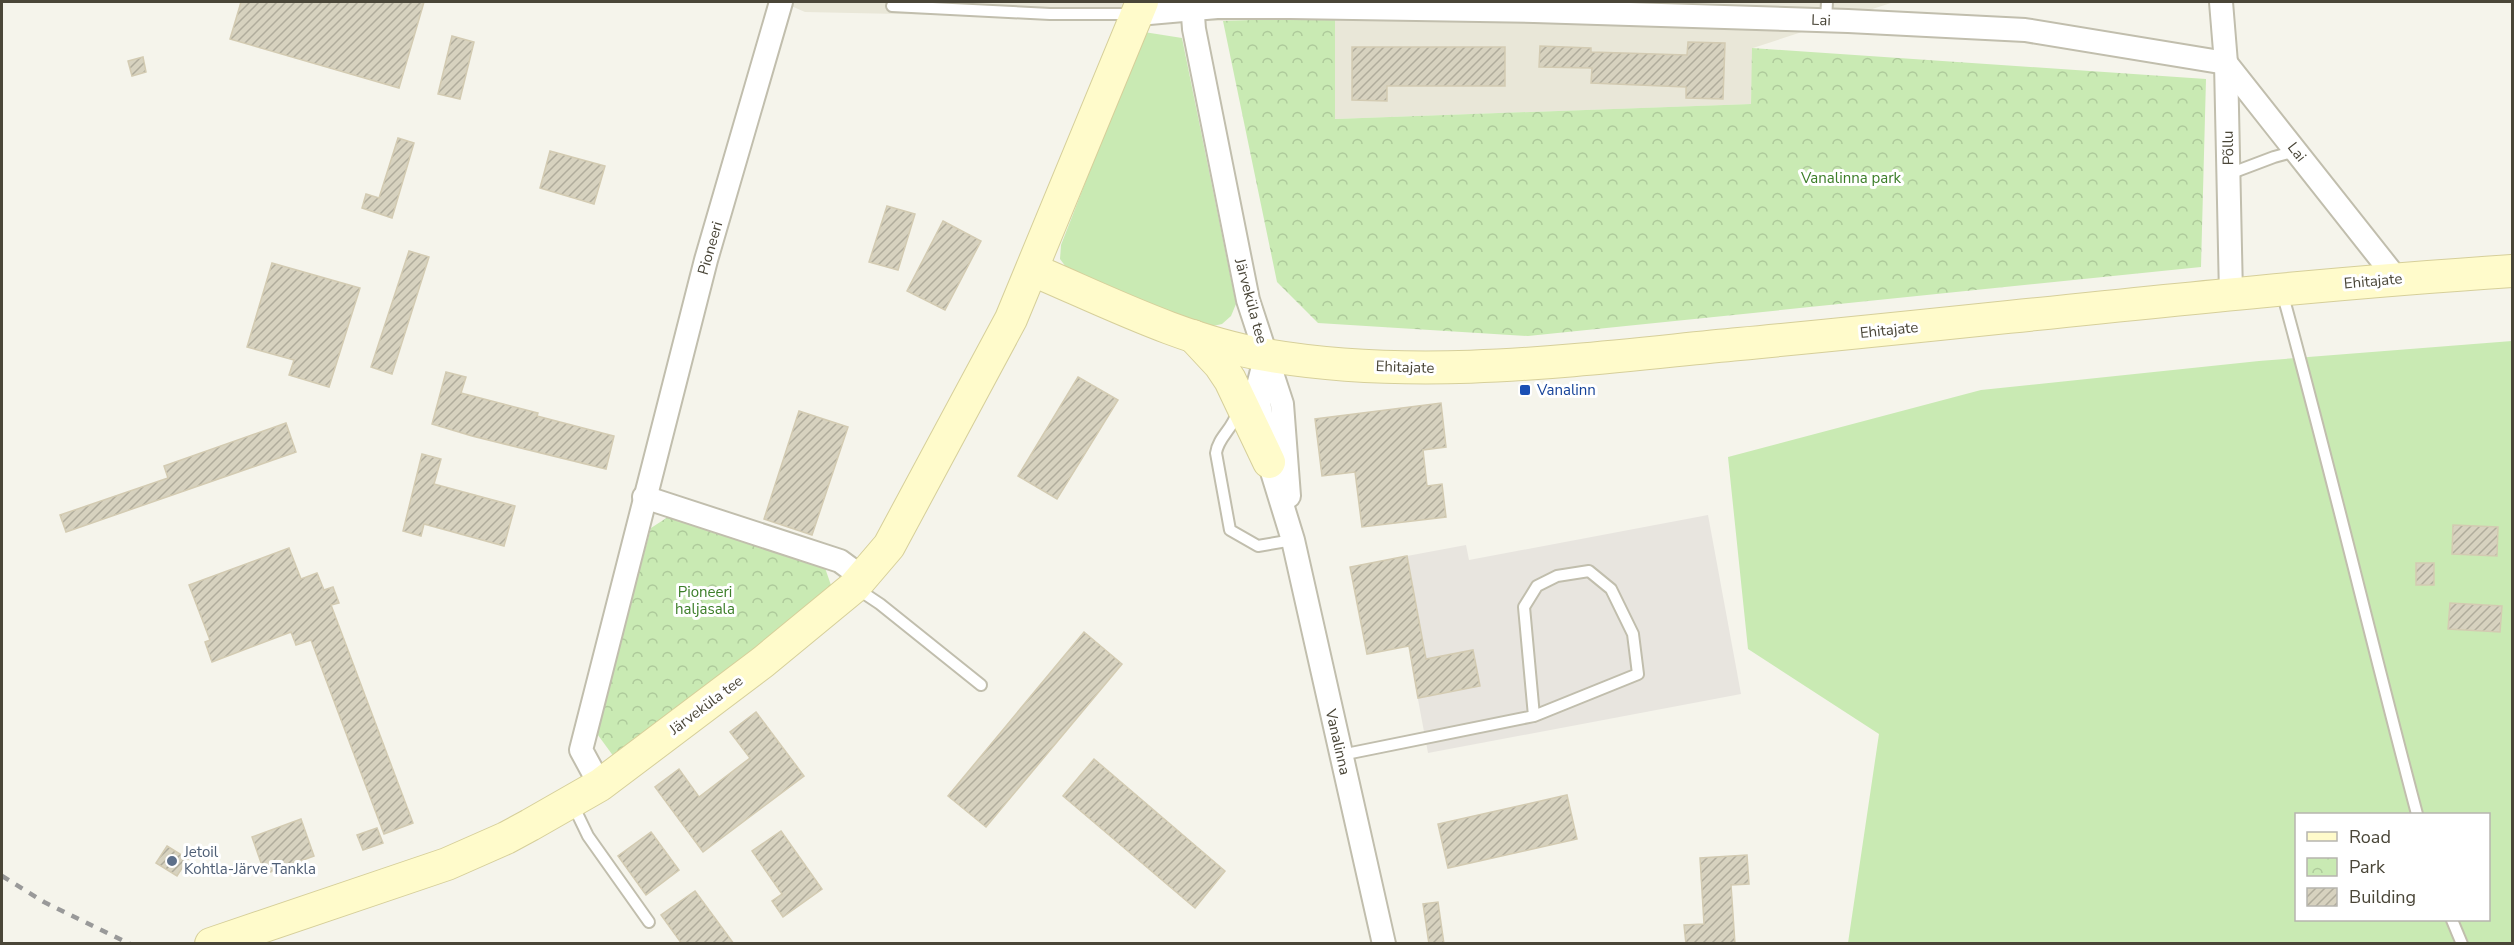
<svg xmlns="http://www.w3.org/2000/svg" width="2514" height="945" font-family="'Nunito Sans',sans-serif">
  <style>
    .residential { fill: #e9e7d8 }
    .industrial { fill: #e8e5df }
    .green { fill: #c9eab3; fill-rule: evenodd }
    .park { fill: url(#park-crowns) }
    .building { fill: url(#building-hatch); stroke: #d3cbb2; stroke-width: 1.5 }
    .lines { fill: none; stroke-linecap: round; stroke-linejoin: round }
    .lane-casing { stroke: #c1bead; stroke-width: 14 }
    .street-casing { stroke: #c1bead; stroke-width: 26 }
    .secondary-casing { stroke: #d6cf9a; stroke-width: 34 }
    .lane { stroke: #fff; stroke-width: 10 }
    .street { stroke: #fff; stroke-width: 22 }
    .secondary { stroke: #fffbcb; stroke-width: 32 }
    .rail { stroke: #999; stroke-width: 4.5; stroke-dasharray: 8 8; stroke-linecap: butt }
    .transit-dot { fill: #1a4fb4; stroke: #fff; stroke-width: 2 }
    .service-dot { fill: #5c6f8a; stroke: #fff; stroke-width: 2 }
    .labels { text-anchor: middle; stroke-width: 6; stroke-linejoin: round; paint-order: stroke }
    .street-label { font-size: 15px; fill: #4a4638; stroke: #fff }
    .park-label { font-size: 15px; fill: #3c7e29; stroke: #fff }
    .transit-label { font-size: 15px; fill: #164399; stroke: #fff; text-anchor: start }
    .service-label { font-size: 15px; fill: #4e5e75; stroke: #fff; text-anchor: start }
  </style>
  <defs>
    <pattern id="park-crowns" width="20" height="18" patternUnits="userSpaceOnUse" patternTransform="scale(1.5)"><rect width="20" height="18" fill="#c9eab3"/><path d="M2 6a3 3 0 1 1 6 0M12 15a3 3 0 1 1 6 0" fill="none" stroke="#aeca9b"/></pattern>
    <pattern id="building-hatch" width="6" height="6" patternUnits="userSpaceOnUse" patternTransform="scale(1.5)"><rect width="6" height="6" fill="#d7d2bf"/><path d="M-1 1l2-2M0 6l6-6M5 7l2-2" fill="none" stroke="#b0ac9c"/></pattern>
  </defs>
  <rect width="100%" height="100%" fill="#f5f4eb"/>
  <polygon class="residential" points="782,2 1894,2 1753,48 1751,104 1334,119 1334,17 1223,21 805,12"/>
  <polygon class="industrial" points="1708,515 1741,694 1428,753 1411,662 1426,659 1407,556 1466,545 1469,560"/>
  <g class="green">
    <polygon points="1144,32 1182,38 1236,304 1231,316 1222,324 1213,326 1168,311 1066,267 1060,259 1061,245"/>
    <path d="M2512,341V943H1848L1879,734L1748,649L1728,457L1981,390L2259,361ZM2296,814H2488V920H2296Z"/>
  </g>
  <g class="park">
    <polygon points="1335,17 1335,119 1751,104 1752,48 2206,79 2201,267 1528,336 1318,323 1277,282 1223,21"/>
    <polygon points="671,515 824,565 833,591 614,757 595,731 651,528"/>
  </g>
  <g class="building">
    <polygon points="241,2 424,2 399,88 230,39"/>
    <polygon points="452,36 474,42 460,99 438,94"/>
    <polygon points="1688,42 1725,43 1723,99 1686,98 1686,87 1591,83 1592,68 1539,67 1540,46 1591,48 1591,52 1687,55"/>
    <polygon points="1352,47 1505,47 1505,86 1387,86 1387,101 1352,100"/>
    <polygon points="143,57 146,72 132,76 128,61"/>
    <polygon points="398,138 414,143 392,218 362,208 366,194 379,198"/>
    <polygon points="550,151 605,166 594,204 540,188"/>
    <polygon points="887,206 915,214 898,270 869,262"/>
    <polygon points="943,221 981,241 945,310 907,291"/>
    <polygon points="409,251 429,257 392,374 371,367"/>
    <polygon points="272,263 360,288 329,387 289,375 294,360 247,347"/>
    <polygon points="446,372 466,377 461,393 538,413 537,416 614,436 606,469 472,436 432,424"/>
    <polygon points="1078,377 1118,400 1057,499 1018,476"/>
    <polygon points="1441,403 1446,447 1423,450 1427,486 1442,484 1446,517 1362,527 1355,472 1322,476 1315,419"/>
    <polygon points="799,411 848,427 812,535 764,519"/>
    <polygon points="286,423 296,452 66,532 60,515 168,478 164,466"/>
    <polygon points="422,454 441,459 434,484 515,506 504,546 424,524 421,536 403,531"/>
    <polygon points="2453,525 2498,527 2497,556 2452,554"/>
    <polygon points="289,548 301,579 317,573 324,590 333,587 339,603 331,605 413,823 384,834 311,640 296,645 291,632 212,662 205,642 210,640 189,585"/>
    <polygon points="1407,556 1426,659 1473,650 1480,686 1418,698 1409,646 1367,654 1350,567"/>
    <rect x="2416" y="563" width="18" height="22"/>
    <polygon points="2450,603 2502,606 2500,632 2448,629"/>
    <polygon points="1084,632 1122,664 986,827 948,796"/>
    <polygon points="756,712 804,776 703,852 655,787 679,769 699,797 750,758 730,732"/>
    <polygon points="1094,759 1225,871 1195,908 1063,796"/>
    <polygon points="1567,795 1577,839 1448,868 1438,824"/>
    <polygon points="301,819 314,856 265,874 252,837"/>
    <polygon points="377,828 383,843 363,850 357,835"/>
    <polygon points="781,831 822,889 783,917 772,901 782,894 752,851"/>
    <polygon points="651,832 679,870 646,895 618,856"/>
    <polygon points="167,846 188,859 177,876 156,863"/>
    <polygon points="1747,855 1749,884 1731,885 1735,944 1686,944 1684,925 1704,924 1700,858"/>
    <polygon points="695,891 734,944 682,944 661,915"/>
    <polygon points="1438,902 1444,944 1429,944 1423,904"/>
  </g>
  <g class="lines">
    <defs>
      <g id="lane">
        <polyline points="892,6 1050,14 1132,14"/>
        <polyline points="1826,20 1827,2"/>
        <polyline points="2229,174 2274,157 2296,151"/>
        <path d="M2282,292C2330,466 2371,641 2417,814"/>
        <path d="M1237,412C1234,428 1218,437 1216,453L1230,530L1258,546L1293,540"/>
        <polyline points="856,588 880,604 981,685"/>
        <polyline points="1341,755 1534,716 1524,607 1537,586 1557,576 1589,571 1611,589 1633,634 1638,674 1534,716"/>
        <polyline points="573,805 588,836 649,922"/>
        <polyline points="2452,920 2462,944"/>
      </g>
      <g id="street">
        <polyline points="1192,2 1194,29 1248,300 1282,404 1289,496"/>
        <polyline points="2221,2 2226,63 2231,295"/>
        <polyline points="1138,14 1217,7 1290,7 1534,11 1848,21 2025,30 2226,63 2396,278"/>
        <polyline points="1266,355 1257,390 1269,462 1293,540 1384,944"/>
        <polyline points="644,497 840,561 863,578"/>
        <polyline points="600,785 581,750 706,260 781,2"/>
      </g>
      <g id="secondary">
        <path d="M1033,270C1108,302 1184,341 1266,355C1423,382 1582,359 1739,344C1997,320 2254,288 2512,271"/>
        <polyline points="1193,336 1220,365 1230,380 1269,462"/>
        <polyline points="211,944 447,864 506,838 530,825 600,785 763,662 854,587 889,546 1011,319 1142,2"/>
      </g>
    </defs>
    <use href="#lane" class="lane-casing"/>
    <use href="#street" class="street-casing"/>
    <use href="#secondary" class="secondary-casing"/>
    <use href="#lane" class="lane"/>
    <use href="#street" class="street"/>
    <use href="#secondary" class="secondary"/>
    <polyline class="rail" points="2,876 44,902 130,944"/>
  </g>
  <rect class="transit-dot" x="1519" y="384" width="12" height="12" rx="3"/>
  <circle class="service-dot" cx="172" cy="861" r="6"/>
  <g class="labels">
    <g class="street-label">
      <text transform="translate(1821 20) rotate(2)" y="5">Lai</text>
      <text transform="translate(2228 148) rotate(-91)" y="5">Põllu</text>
      <text transform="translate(2297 152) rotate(52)" y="5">Lai</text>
      <text transform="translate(710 248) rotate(-74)" y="5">Pioneeri</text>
      <text transform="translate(2373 281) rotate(-5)" y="5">Ehitajate</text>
      <text transform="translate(1251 301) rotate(75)" y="5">Järveküla tee</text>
      <text transform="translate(1889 330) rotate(-6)" y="5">Ehitajate</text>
      <text transform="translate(1405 367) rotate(2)" y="5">Ehitajate</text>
      <text transform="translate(706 705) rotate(-37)" y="5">Järveküla tee</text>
      <text transform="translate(1338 742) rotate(77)" y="5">Vanalinna</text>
    </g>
    <g class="park-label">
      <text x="1851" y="183">Vanalinna park</text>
      <text x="705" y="597">Pioneeri<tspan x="705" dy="17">haljasala</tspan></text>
    </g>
    <g class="transit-label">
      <text x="1537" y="395">Vanalinn</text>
    </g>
    <g class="service-label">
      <text x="184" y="857">Jetoil<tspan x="184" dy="17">Kohtla-Järve Tankla</tspan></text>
    </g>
  </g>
  <rect width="2514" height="945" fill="none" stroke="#4a4638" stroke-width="6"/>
  <rect x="2295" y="813" width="195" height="108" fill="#ffffff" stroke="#b7b5af" stroke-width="1.5"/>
  <rect x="2307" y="832" width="30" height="9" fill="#fffbcb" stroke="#b7b5af" stroke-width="1.5"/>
  <text x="2349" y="843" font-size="18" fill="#4a4638">Road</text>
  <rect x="2307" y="858" width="30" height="18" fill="url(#park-crowns)" stroke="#b7b5af" stroke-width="1.5"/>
  <text x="2349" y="873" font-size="18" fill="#4a4638">Park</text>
  <rect x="2307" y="888" width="30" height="18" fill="url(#building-hatch)" stroke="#b7b5af" stroke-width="1.5"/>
  <text x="2349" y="903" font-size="18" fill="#4a4638">Building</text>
</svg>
